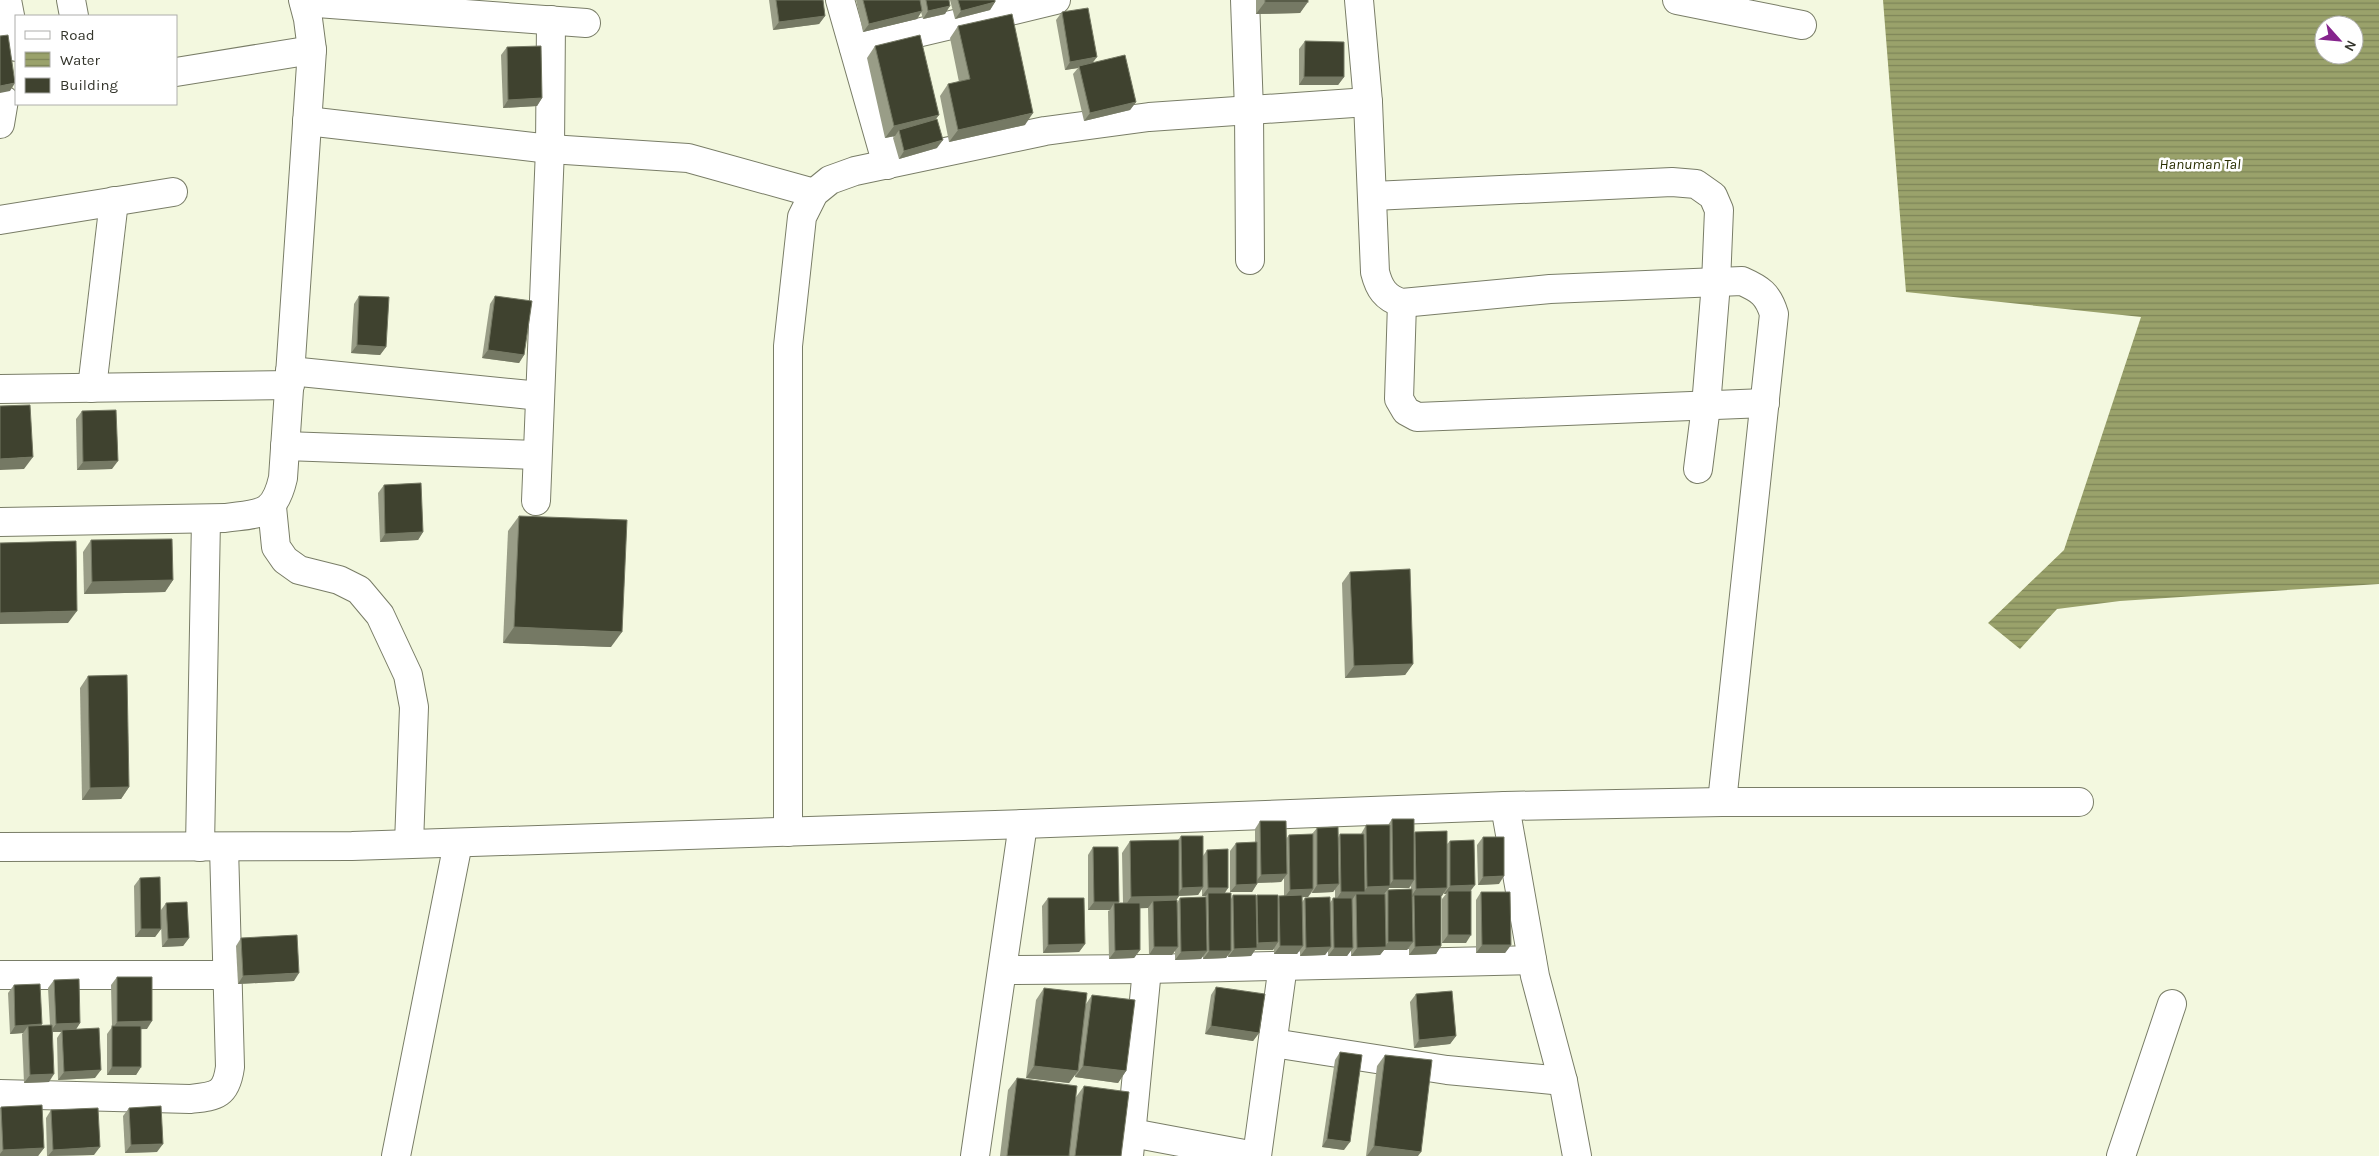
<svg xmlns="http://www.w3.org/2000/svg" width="2379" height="1156" font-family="Karla,sans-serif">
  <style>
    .water { fill: url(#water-rules); fill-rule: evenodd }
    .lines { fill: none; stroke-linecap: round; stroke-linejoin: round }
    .minor-casing { stroke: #797d67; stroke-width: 30 }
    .minor { stroke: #fff; stroke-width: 28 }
    .wall { fill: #999d87; fill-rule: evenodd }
    .shaded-wall { fill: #757964 }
    .building { fill: #3f422f; stroke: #757964 }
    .labels { text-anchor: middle; stroke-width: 5; stroke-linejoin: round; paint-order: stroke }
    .water-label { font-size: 15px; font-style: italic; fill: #2b3003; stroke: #fff }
  </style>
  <defs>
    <pattern id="water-rules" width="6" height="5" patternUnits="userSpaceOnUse" patternTransform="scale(1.25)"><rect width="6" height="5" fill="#9aa26b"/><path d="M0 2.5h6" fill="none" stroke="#7e8558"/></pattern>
  </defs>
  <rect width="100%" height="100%" fill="#f3f8df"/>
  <path class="water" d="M1883,0H2379V584L2120,601L2057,609L2020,649L1988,623L2064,550L2141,317L1906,292ZM2324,25H2354V55H2324Z"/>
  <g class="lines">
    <defs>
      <g id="minor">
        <polyline points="7,0 16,47"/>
        <polyline points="71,0 74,16"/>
        <polyline points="840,0 887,165"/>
        <polyline points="1245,0 1249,110 1250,260"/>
        <path d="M1359,0L1368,102L1375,272C1379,288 1385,298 1402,303L1550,289L1742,281C1760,289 1768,294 1774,314L1722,802"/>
        <polyline points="1677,0 1802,25"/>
        <polyline points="304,2 586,23"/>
        <polyline points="854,48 1056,0"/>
        <polyline points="176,72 312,50"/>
        <polyline points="307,121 550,149 688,158 814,193"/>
        <polyline points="0,124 4,100"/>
        <polyline points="1373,196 1672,182 1696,184 1713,196 1719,210 1716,283 1706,406 1698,469"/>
        <polyline points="0,220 173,192"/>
        <polyline points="1402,303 1399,399 1406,411 1417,417 1765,403"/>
        <polyline points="290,371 540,396"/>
        <polyline points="92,388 114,201"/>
        <polyline points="0,389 290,385"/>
        <polyline points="285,446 537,455"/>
        <polyline points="536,501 550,149 551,20"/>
        <polyline points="272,507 276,547 285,560 299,570 339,580 359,590 380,615 408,675 414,707 409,844"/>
        <path d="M0,522L225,518C260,513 274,517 283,478L312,50L308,19L303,0"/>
        <polyline points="1505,806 1535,976 1563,1081 1577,1156"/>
        <polyline points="788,832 788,346 802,217 814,193 830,180 855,171 1045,131 1149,117 1368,102"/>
        <polyline points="0,847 352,846 1023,824 1505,806 1722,802 2079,802"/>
        <polyline points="200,847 206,519"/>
        <polyline points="1003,970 1147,969 1532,960"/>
        <polyline points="0,975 227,975"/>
        <polyline points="1273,1043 1447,1070 1563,1081"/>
        <path d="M0,1094L190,1099C216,1096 226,1096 230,1067L224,847"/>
        <polyline points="1132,1133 1255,1156"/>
        <polyline points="396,1156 458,843"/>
        <polyline points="975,1156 1023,824"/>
        <polyline points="1129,1156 1147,969"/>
        <polyline points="1257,1156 1283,965"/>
        <polyline points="2121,1156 2172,1004"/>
      </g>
    </defs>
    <use href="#minor" class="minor-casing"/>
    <use href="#minor" class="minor"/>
  </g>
  <g class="wall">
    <polygon points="769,0 823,0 825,16 819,24 773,30"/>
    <polygon points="856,0 949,0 945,14 923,19 921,12 917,19 863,32"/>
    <polygon points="950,0 995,0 995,2 990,10 955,19"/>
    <polygon points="1256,0 1308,0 1300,13 1256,14"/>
    <polygon points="1062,12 1093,62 1136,102 1130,110 1084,121 1073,74 1078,68 1065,70 1056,20"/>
    <polygon points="958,26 1025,125 949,142 940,96 948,84 959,82 950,38"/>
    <polygon points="1305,41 1344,77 1338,85 1299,85 1299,49"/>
    <polygon points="875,46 936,120 937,148 899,159 893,138 895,136 885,138 867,58"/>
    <polygon points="507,47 542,98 537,106 503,108 501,55"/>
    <polygon points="359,296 386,347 380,355 351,353 354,304"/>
    <polygon points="495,296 524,355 519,363 482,358 490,304"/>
    <polygon points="82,411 112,469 77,470 76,419"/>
    <polygon points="384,485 423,532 418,540 380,542 378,493"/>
    <polygon points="519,516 611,647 503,643 508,531"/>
    <polygon points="91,540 173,580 165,592 84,594 83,552"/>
    <polygon points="1350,572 1413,664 1405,675 1345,678 1342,583"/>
    <polygon points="88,676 129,787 121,799 82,800 80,688"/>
    <path d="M1392,819L1414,834L1415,832L1447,844L1450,841L1471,891L1466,943H1442V899L1446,894H1444V892L1441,896V946L1436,954L1409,955V947L1407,950H1384L1380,955L1351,956V950L1347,956H1328V951L1325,955L1300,956V949L1297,954H1274V948L1273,950H1255L1251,956L1228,957V955L1226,958L1203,959V956L1201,959L1175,960V950L1172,955H1149L1148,908H1140V950L1134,958L1109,959L1108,911L1110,910H1088V855L1093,847L1119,902L1117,903H1123L1122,853L1130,841L1178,840L1181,836L1203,856L1207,850L1225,893L1231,899L1233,895L1256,897L1257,895L1278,899L1279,896H1284V878L1281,882L1257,883V884L1252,892H1230V851L1236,843L1255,842V829L1260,821L1286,839L1289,835L1312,834L1317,828L1338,838L1340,834H1361L1366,825H1388ZM1411,886V889L1388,890L1389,888H1409ZM1202,889V896H1206L1205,897L1180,898L1177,903L1176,900L1179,896L1198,895ZM1335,889V898H1333L1330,903L1305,898L1302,902V897H1308L1312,892V893L1333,892Z"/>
    <polygon points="1483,837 1499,884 1478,885 1477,845"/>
    <polygon points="140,878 161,910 166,903 189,938 183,946 162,947 161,924 161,929 155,937 135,937 134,886"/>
    <polygon points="1481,892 1511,945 1505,953 1476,953 1476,900"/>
    <polygon points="1048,898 1085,944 1079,952 1043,953 1042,906"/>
    <polygon points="241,938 294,981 238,984 236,946"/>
    <polygon points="117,977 147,1029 141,1029 141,1067 136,1075 107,1075 107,1034 112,1027 111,985"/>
    <polygon points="54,980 80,1023 76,1029 95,1078 58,1080 57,1038 61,1032 53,1032 49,1082 24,1083 22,1034 23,1033 10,1034 8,993 14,985 41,1026 50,1025 48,988"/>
    <polygon points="1216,987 1259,1033 1253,1041 1205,1034 1211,995"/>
    <polygon points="1044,988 1086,1004 1092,995 1126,1071 1118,1083 1075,1077 1075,1074 1069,1083 1026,1078 1036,1000"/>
    <polygon points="1416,994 1456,1036 1450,1044 1414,1048 1410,1002"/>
    <polygon points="1340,1052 1344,1150 1322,1147 1335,1060"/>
    <polygon points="1385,1055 1418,1156 1366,1156 1377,1066"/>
    <polygon points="1017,1078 1076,1097 1084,1086 1121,1156 1000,1156 1008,1090"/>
    <polygon points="1,1107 44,1148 38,1156 0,1156 0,1109"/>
    <polygon points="129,1108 157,1152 125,1153 123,1116"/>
    <polygon points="51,1110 94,1155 47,1156 46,1118"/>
  </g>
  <g class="shaded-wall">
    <polygon points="995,2 990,10 955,19 961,11"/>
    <polygon points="1265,2 1308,2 1300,13 1256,14"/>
    <polygon points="950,6 945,14 923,19 928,11"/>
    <polygon points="922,11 917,19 863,32 869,24"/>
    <polygon points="825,16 819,24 773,30 779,22"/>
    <polygon points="1097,57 1091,65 1079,66 1078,68 1065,70 1070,62"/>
    <polygon points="1304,77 1344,77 1338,85 1299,85"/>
    <polygon points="15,83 10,91 0,93 0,86"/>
    <polygon points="542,98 537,106 503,108 508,100"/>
    <polygon points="1136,102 1130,110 1084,121 1090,113"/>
    <polygon points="1033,113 1025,125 949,142 958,130"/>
    <polygon points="939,115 930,127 899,130 895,136 885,138 894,126"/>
    <polygon points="943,140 937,148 899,159 904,151"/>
    <polygon points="357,345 386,347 380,355 351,353"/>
    <polygon points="488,350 524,355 519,363 482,358"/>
    <polygon points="33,457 24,469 0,470 0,459"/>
    <polygon points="118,461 112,469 77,470 83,462"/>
    <polygon points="423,532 418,540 380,542 385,534"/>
    <polygon points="173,580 165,592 84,594 92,582"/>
    <polygon points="77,611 68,623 0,624 0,613"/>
    <polygon points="514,627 622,632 611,647 503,643"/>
    <polygon points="1413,664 1405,675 1345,678 1354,666"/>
    <polygon points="129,787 121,799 82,800 90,788"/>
    <polygon points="1287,874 1281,882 1255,883 1261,875"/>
    <polygon points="1504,876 1499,884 1478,885 1483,877"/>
    <polygon points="1393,880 1414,880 1409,888 1389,888 1384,894 1356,894 1352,900 1336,900 1341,892 1364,892 1367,887 1389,886"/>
    <polygon points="1257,884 1252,892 1230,892 1236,885"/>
    <polygon points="1339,884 1333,892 1312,893 1317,885"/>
    <polygon points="1475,885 1469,893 1448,891 1446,894 1444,894 1450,886"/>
    <polygon points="1203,887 1198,895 1176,896 1182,888"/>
    <polygon points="1208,888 1228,888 1223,896 1208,893 1206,896 1202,896"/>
    <polygon points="1447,888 1442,896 1414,897 1414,895 1413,897 1411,897 1416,889"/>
    <polygon points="1313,889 1308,897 1284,898 1290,890"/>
    <polygon points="1179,896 1171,908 1153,901 1148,908 1123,909 1131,897"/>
    <polygon points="1094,902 1119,902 1114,908 1114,903 1110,910 1088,910"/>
    <polygon points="141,929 161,929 155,937 135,937"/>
    <polygon points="1448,935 1471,935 1466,943 1442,943"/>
    <polygon points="189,938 183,946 162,947 168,939"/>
    <polygon points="1278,942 1273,950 1255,950 1251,956 1228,957 1234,949 1254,948 1258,943"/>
    <polygon points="1388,942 1413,942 1407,950 1384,950 1380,955 1351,956 1357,948 1385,947"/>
    <polygon points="1085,944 1079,952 1043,953 1048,945"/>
    <polygon points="1482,945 1511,945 1505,953 1476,953"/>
    <polygon points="1280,946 1303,946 1297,954 1274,954"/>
    <polygon points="1441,946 1436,954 1409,955 1415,947"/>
    <polygon points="1154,947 1178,947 1172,955 1149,955"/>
    <polygon points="1331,947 1325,955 1300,956 1306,948"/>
    <polygon points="1334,948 1353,948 1347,956 1328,956"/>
    <polygon points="1140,950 1134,958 1109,959 1115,951"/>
    <polygon points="1207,951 1201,959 1175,960 1181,952"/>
    <polygon points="1209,951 1231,951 1226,958 1203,959"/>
    <polygon points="299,973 294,981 238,984 243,976"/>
    <polygon points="152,1021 147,1029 112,1030 117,1022"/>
    <polygon points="80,1023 75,1031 62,1030 61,1032 50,1032 56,1024"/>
    <polygon points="42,1024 36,1032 28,1026 23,1033 10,1034 15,1026"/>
    <polygon points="1211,1026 1259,1033 1253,1041 1205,1034"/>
    <polygon points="1456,1036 1450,1044 1414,1048 1419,1040"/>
    <polygon points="1034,1066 1078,1071 1069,1083 1026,1078"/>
    <polygon points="1083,1066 1126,1071 1118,1083 1075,1077"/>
    <polygon points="112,1067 141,1067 136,1075 107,1075"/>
    <polygon points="101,1070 95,1078 58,1080 64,1072"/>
    <polygon points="54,1074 49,1082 24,1083 30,1075"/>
    <polygon points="1327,1139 1350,1142 1344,1150 1322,1147"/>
    <polygon points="163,1144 157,1152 125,1153 131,1145"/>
    <polygon points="1374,1146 1421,1152 1418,1156 1367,1156"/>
    <polygon points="100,1147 94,1155 48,1156 53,1150"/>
    <polygon points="44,1148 38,1156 0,1156 0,1154 3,1150"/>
  </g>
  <g class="building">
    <polygon points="776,0 823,0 825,16 779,22"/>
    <polygon points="863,0 920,0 922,11 869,24"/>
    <polygon points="926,0 949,0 950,6 928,11"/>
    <polygon points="958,0 995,0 995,2 961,11"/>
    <rect x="1265" y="0" width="43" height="2"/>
    <polygon points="1088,8 1097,57 1070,62 1062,12"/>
    <polygon points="1012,14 1033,113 958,130 948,84 970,79 958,26"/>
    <polygon points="8,35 15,83 0,86 0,36"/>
    <polygon points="920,35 939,115 894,126 875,46"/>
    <polygon points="1305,41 1344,42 1344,77 1304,77"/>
    <polygon points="541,46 542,98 508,100 507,47"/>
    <polygon points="1125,55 1136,102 1090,113 1079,66"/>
    <polygon points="937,119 943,140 904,151 899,130"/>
    <polygon points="359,296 389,297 386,347 357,345"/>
    <polygon points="495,296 532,301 524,355 488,350"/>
    <polygon points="30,405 33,457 0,459 0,406"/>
    <polygon points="116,410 118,461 83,462 82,411"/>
    <polygon points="421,483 423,532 385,534 384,485"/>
    <polygon points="519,516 627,520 622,632 514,627"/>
    <polygon points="172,539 173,580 92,582 91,540"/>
    <polygon points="76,541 77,611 0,613 0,543"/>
    <polygon points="1410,569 1413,664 1354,666 1350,572"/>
    <polygon points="127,675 129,787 90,788 88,676"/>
    <polygon points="1392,819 1414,819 1414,880 1393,880"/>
    <polygon points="1260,821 1286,821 1287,874 1261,875"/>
    <polygon points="1366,825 1390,825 1390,886 1367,887"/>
    <polygon points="1338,827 1339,884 1317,885 1317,828"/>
    <polygon points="1447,831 1447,888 1416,889 1415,832"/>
    <polygon points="1313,834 1313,889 1290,890 1289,835"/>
    <polygon points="1340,834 1364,834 1365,892 1341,892"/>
    <polygon points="1181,836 1203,836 1203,887 1182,888"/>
    <polygon points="1483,837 1504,837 1504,876 1483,877"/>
    <polygon points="1179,840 1179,896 1131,897 1130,841"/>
    <polygon points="1474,840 1475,885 1450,886 1450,841"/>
    <polygon points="1257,842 1257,884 1236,885 1236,843"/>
    <polygon points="1093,847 1118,847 1119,902 1094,902"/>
    <polygon points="1228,849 1228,888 1208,888 1207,850"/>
    <polygon points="160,877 161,929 141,929 140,878"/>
    <polygon points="1412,889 1413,942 1388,942 1388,890"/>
    <rect x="1448" y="891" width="23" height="44"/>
    <polygon points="1481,892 1510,892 1511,945 1482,945"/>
    <polygon points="1208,893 1231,893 1231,951 1209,951"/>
    <polygon points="1356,894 1385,894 1386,947 1357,948"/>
    <polygon points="1233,895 1256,895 1257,948 1234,949"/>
    <polygon points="1257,895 1278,895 1278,942 1258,943"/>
    <polygon points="1302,895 1303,946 1280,946 1279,896"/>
    <polygon points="1414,895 1441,895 1441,946 1415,947"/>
    <polygon points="1206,897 1207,951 1181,952 1180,898"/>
    <polygon points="1330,897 1331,947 1306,948 1305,898"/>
    <polygon points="1048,898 1084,898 1085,944 1048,945"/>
    <polygon points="1333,898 1352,898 1353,948 1334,948"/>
    <polygon points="1177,900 1178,947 1154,947 1153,901"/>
    <polygon points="187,902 189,938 168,939 166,903"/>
    <polygon points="1114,903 1140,903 1140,950 1115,951"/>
    <polygon points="297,935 299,973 243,976 241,938"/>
    <polygon points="117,977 152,977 152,1021 117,1022"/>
    <polygon points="79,979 80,1023 56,1024 54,980"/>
    <polygon points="40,984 42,1024 15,1026 14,985"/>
    <polygon points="1216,987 1265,994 1259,1033 1211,1026"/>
    <polygon points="1044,988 1087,993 1078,1071 1034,1066"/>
    <polygon points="1452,991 1456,1036 1419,1040 1416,994"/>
    <polygon points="1092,995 1135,1000 1126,1071 1083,1066"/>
    <polygon points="52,1025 54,1074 30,1075 28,1026"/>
    <rect x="112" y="1026" width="29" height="41"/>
    <polygon points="99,1028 101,1070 64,1072 62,1030"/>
    <polygon points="1340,1052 1362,1055 1350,1142 1327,1139"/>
    <polygon points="1385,1055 1432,1060 1421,1152 1374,1146"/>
    <polygon points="1017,1078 1077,1086 1069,1156 1007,1156"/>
    <polygon points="1084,1086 1129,1092 1121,1156 1075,1156"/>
    <polygon points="42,1105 44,1148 3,1150 1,1107"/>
    <polygon points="161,1106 163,1144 131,1145 129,1108"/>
    <polygon points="98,1108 100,1147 53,1150 51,1110"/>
  </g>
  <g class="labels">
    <g class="water-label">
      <text x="2200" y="169">Hanuman Tal</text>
    </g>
  </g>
  <rect x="15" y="15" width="162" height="90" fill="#ffffff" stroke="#aeaeab"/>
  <rect x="25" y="31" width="25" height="8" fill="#ffffff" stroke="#aeaeab"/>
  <text x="60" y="40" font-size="15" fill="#34352c">Road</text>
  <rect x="25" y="52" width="25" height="15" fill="url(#water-rules)" stroke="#aeaeab"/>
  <text x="60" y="65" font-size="15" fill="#34352c">Water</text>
  <rect x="25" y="78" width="25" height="15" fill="#3f422f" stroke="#aeaeab"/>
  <text x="60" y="90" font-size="15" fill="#34352c">Building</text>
  <g transform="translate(2339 40) rotate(117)"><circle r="24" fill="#ffffff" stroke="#aeaeab"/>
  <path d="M0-4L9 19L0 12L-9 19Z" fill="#86248d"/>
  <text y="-8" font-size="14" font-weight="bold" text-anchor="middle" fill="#34352c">N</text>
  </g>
</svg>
